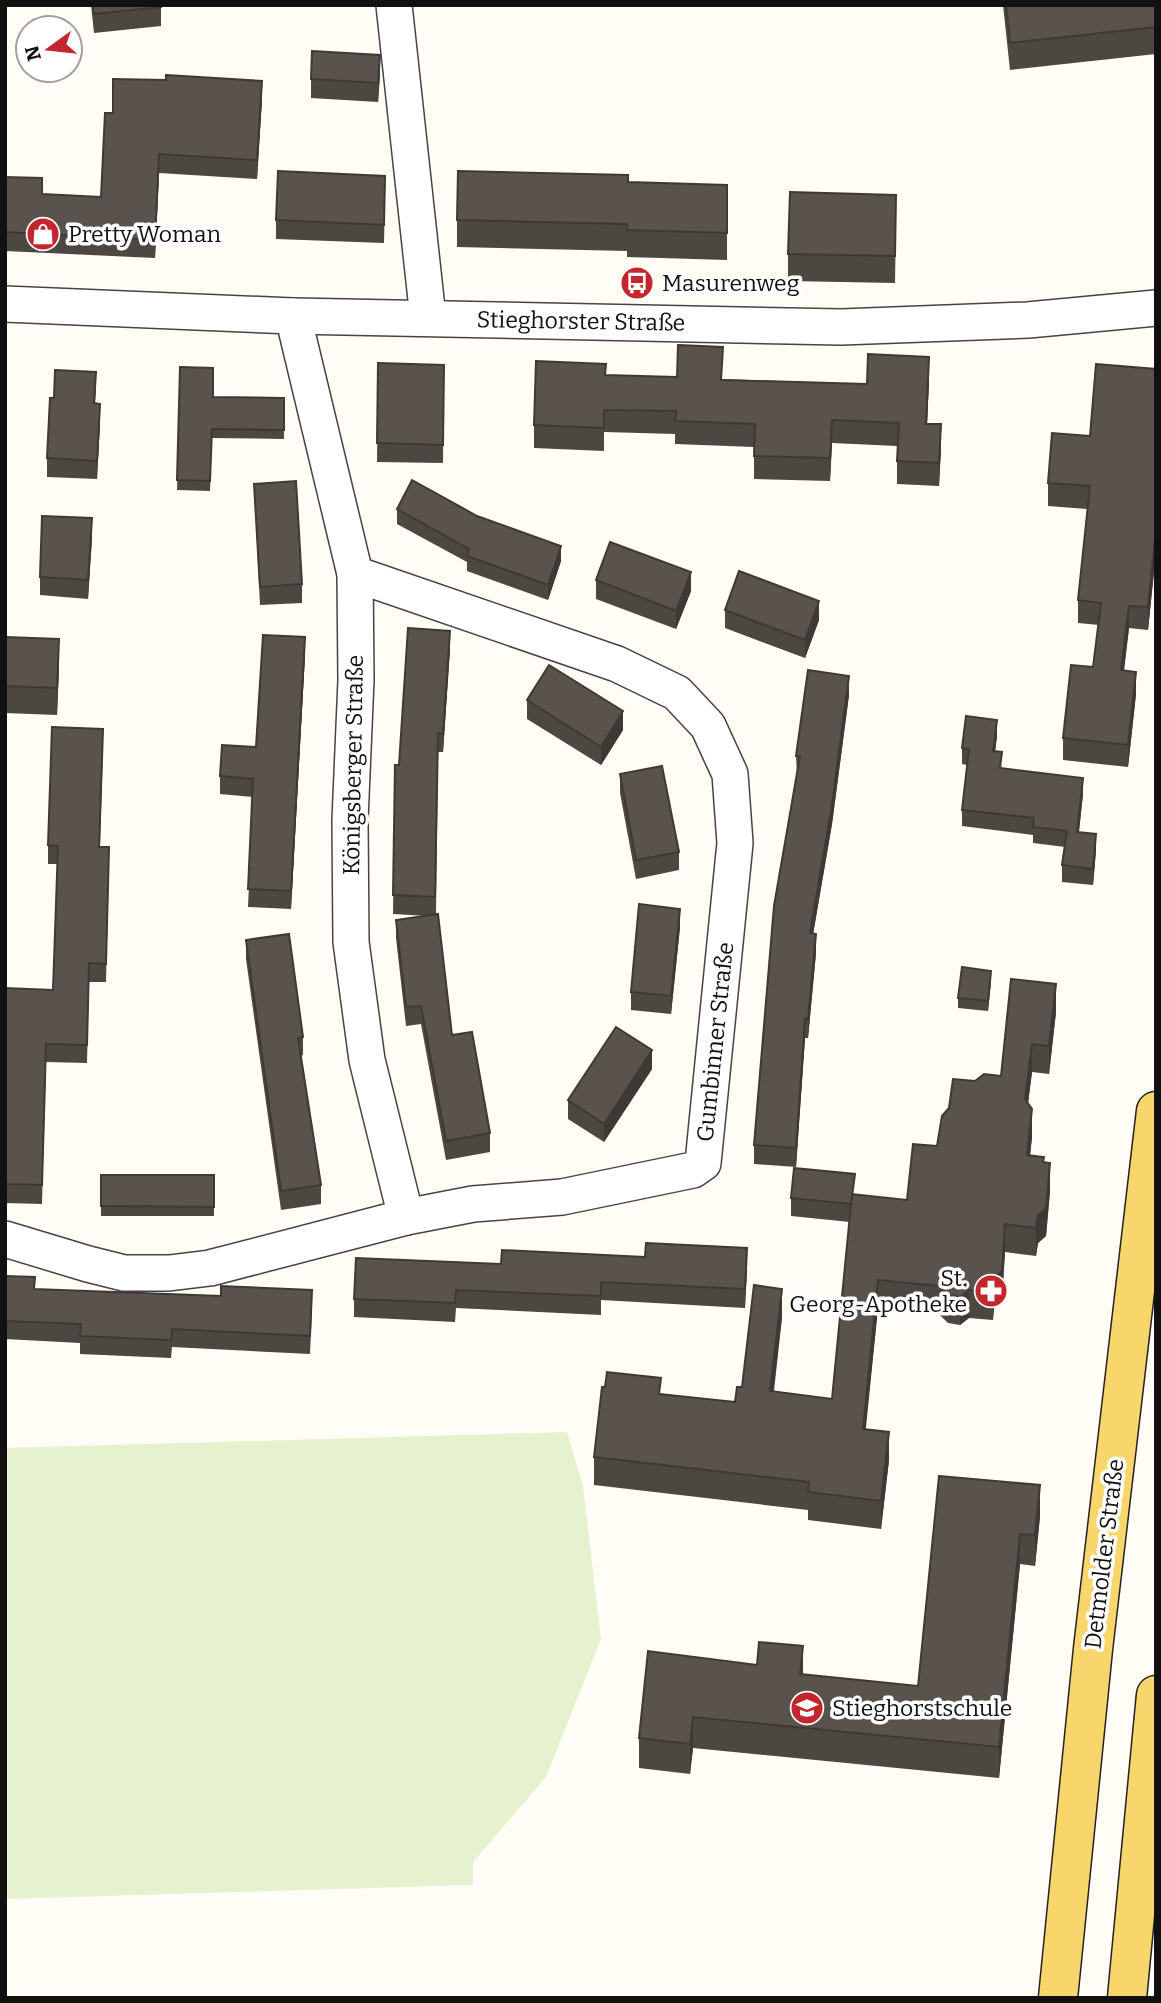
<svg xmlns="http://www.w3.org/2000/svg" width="1161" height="2003" font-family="Bitter,serif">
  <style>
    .pitch { fill: #e6f2cf }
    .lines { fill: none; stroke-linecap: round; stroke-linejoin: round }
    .minor-casing { stroke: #444; stroke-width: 38 }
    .major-casing { stroke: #222; stroke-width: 41 }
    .minor { stroke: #fff; stroke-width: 35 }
    .major { stroke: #f9d66b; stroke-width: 38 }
    .wall { fill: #4d4742 }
    .shaded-wall { fill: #3f3936 }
    .building { fill: #5a524d; stroke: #3f3936; stroke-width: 2 }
    .labels { text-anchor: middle; stroke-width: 7; stroke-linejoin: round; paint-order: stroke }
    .poi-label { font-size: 23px; fill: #111; stroke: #fff; text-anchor: start }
    .street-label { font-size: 23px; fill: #111; stroke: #fff }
  </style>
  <rect width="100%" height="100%" fill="#fffdf5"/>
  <polygon class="pitch" points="567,1432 583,1486 601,1639 546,1777 473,1862 473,1885 5,1899 5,1448"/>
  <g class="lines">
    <defs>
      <g id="minor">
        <polyline points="394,5 428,318"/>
        <polyline points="5,304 293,316 841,327 1028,320 1156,308"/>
        <polyline points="293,316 355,574 356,680 350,820 351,942 367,1060 406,1217"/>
        <polyline points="5,1239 88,1264 124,1273 169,1273 210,1268 406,1217 473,1204 562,1197 693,1170 703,1163 735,843 730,774 708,726 677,693 617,664 355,574"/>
      </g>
      <g id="major">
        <polyline points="1058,1998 1093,1649 1156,1111"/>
        <polyline points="1127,1998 1156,1695"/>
      </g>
    </defs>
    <use href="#minor" class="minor-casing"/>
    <use href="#major" class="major-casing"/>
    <use href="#minor" class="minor"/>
    <use href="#major" class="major"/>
  </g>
  <g class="wall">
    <polygon points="91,5 161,5 161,26 94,33"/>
    <polygon points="1003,5 1156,5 1156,54 1010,70"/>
    <polygon points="380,74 378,102 311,98 311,79"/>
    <polygon points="262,99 257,179 159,173 155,258 5,251 5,177 42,194 101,197 113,113"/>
    <polygon points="628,182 727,185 727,260 627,257 627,251 457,247 457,220"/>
    <polygon points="385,194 384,243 276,239 276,220"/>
    <polygon points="896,222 895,283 788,281 788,254"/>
    <polygon points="378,363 444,365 443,463 377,462"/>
    <polygon points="180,367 213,397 284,398 284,439 212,438 210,491 177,490"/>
    <polygon points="1156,369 1156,552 1148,630 1129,628 1124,671 1136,694 1128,767 1063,760 1063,738 1093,667 1099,625 1078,623 1078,600 1087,509 1048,506 1048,483 1090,436"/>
    <polygon points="606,375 867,384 929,380 927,424 941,447 939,486 897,484 897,446 832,443 830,481 754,479 754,447 675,444 675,434 604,432 604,451 534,448 534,425"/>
    <polygon points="96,390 95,403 100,422 97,479 47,477 47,458 54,398"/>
    <polygon points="254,484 302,584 302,603 260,605"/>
    <polygon points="397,509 561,561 548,600 467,571 467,562 397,524"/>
    <polygon points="92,537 88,599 40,595 40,577"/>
    <polygon points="596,580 691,591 676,629 596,599"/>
    <polygon points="725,610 819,620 805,658 725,628"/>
    <polygon points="5,637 59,666 57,715 5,713"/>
    <polygon points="450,649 443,752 438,752 436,914 452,1035 490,1133 490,1152 446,1160 421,1024 406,1026 396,938 396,920 427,916 393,914 395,765 399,765"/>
    <polygon points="305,655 291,909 248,907 253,797 220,794 220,776 256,747"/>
    <polygon points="849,695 832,824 813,934 816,953 808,1038 805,1038 796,1167 754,1164 754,1145 797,774 796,756"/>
    <polygon points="527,700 623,730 601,765 527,719"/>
    <polygon points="997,736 995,752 1002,768 1083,794 1079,832 1096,850 1093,885 1062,882 1062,865 1065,847 1033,843 1033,835 962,826 962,810 967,765 962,764 962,748"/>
    <polygon points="103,747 100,847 109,866 106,982 89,982 87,1063 46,1062 42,1204 5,1203 5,988 53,990 58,864 48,864 48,845"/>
    <polygon points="620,774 679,852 679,870 636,879 620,793"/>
    <polygon points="680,927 671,1014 631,1010 631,992"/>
    <polygon points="246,940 303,1037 303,1055 301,1056 321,1185 321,1204 281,1210 246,959"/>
    <polygon points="991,981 988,1011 958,1008 958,998"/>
    <polygon points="1056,1012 1049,1074 1032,1072 1028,1103 1032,1137 1030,1155 1044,1162 1050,1191 1046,1236 1038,1243 1036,1256 1005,1252 1002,1299 994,1306 993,1320 969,1318 960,1325 948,1323 939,1314 878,1308 865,1430 889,1460 881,1529 808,1520 808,1510 594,1485 594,1457 605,1387 735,1402 742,1387 782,1317 774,1391 832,1399 850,1222 791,1216 791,1198 855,1195 907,1200 975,1081 1001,1076"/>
    <polygon points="652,1069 604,1142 568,1119 568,1100"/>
    <rect x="101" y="1175" width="113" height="41"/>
    <polygon points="501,1264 747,1267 745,1308 601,1300 601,1315 456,1308 455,1322 354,1317 354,1299"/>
    <polygon points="5,1276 35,1289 312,1309 310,1354 172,1347 171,1358 80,1354 80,1343 5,1339"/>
    <polygon points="939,1476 1040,1516 1035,1566 1020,1564 999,1778 693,1748 690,1774 639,1768 639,1738 803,1674 918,1686"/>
  </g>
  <g class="shaded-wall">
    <polygon points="380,55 380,74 378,102 378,83"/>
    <polygon points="262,81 262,99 257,179 257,160"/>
    <polygon points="159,154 159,173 155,258 155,240"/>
    <polygon points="929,357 929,380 926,446 926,424"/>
    <polygon points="100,404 100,422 97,479 97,461"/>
    <polygon points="832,420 832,443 830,481 830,458"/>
    <polygon points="941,424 941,447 939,486 939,463"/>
    <polygon points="92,518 92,537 88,599 88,580"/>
    <polygon points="1156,530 1156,552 1148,630 1148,607"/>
    <polygon points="561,546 561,561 548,600 548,585"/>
    <polygon points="691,572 691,591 676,629 676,611"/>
    <polygon points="819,601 819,620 805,658 805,640"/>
    <polygon points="1129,606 1129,628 1121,693 1121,670"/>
    <polygon points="450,631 450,649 443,752 443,734"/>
    <polygon points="305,637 305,655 291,909 291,891"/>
    <polygon points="59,639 59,666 57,715 57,688"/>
    <polygon points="1136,672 1136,694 1128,767 1128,745"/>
    <polygon points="849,676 849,695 832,824 810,952 810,933"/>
    <polygon points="623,711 623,730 601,765 601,747"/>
    <polygon points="997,720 997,736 993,768 993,751"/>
    <polygon points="1083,778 1083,794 1077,848 1077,832"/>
    <polygon points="1096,834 1096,850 1093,885 1093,869"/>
    <polygon points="680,909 680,927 671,1014 671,996"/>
    <polygon points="816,934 816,953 808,1038 808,1019"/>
    <polygon points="991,971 991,981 988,1011 988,1001"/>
    <polygon points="1056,984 1056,1012 1049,1074 1049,1046"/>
    <polygon points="805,1019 805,1038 796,1167 796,1148"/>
    <polygon points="1032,1044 1032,1072 1025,1127 1025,1099"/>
    <polygon points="652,1050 652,1069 604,1142 604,1124"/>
    <polygon points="1032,1109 1032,1137 1027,1183 1027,1155"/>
    <polygon points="1050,1163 1050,1191 1046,1236 1038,1243 1036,1256 1036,1228 1038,1215"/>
    <polygon points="1005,1224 1005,1252 1002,1299 994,1306 993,1320 993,1292 994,1278"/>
    <polygon points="747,1248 747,1267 745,1308 745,1289"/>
    <polygon points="878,1280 878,1308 863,1457 863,1429"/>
    <polygon points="782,1289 782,1317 770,1419 770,1391"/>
    <polygon points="969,1290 969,1318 960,1325 960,1297"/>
    <polygon points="889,1432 889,1460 881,1529 881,1501"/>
    <polygon points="1040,1485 1040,1516 1035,1566 1035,1535"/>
    <polygon points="1020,1534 1020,1564 999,1778 999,1747"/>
    <polygon points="803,1646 803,1677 800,1674"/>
    <polygon points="693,1717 693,1748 690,1774 690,1744"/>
  </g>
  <g class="building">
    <polygon points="93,5 161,5 161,7 94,14"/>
    <polygon points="1006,5 1156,5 1156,27 1010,43"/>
    <polygon points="312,51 380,55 378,83 311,79"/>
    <polygon points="166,75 262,81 257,160 159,154 155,240 5,232 5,177 42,178 42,194 101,197 105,113 113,113 113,79 166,80"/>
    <polygon points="278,171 385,176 384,225 276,220"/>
    <polygon points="458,171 628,175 628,182 727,185 727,233 627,230 627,224 457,220"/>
    <polygon points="790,192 896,195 895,256 788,254"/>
    <polygon points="678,345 723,347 721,380 867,384 868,354 929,357 926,424 941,424 939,463 897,461 899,423 832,420 830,458 754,456 755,424 675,421 676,411 604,410 604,428 534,425 536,361 606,364 605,375 677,377"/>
    <polygon points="378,363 444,365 443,445 377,443"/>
    <polygon points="1096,364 1156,369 1156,530 1148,607 1129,606 1121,670 1136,672 1128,745 1063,738 1071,665 1093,667 1101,603 1078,600 1090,486 1048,483 1052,433 1090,436"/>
    <polygon points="180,367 213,368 213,397 284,398 284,430 212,429 210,481 177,480"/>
    <polygon points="55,370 96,372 94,403 100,404 97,461 47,458 50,398 54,398"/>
    <polygon points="412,480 477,516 561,546 548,585 467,556 469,549 397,509"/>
    <polygon points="296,481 302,584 260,587 254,484"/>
    <polygon points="42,516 92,518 88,580 40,577"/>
    <polygon points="610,542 691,572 676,611 596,580"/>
    <polygon points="739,571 819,601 805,640 725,610"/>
    <polygon points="408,628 450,631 443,734 438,733 435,897 393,895 395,765 399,765"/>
    <polygon points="263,635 305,637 291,891 248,889 253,779 220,776 222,745 256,747"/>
    <polygon points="5,637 59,639 57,688 5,686"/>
    <polygon points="549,665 623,711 601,747 527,700"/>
    <polygon points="808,670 849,676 832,805 810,933 816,934 808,1019 805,1019 796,1148 754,1145 774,906 800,756 796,756"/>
    <polygon points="966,716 997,720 993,751 1002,752 1000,768 1083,778 1077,832 1096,834 1093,869 1062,865 1067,831 1033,827 1034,818 962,810 969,749 962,748"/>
    <polygon points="52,727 103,729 99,847 109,847 106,964 89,963 87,1045 46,1044 42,1185 5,1184 5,988 53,990 58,846 48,845"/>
    <polygon points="662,766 679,852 636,860 620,774"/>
    <polygon points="639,904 680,909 671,996 631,992"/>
    <polygon points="438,914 452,1035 472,1032 490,1133 446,1141 421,1006 406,1007 396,920"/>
    <polygon points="289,934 303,1037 298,1038 321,1185 281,1191 246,940"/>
    <polygon points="962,967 991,971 988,1001 958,998"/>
    <polygon points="1011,979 1056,984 1049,1046 1032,1044 1025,1099 1032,1109 1027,1155 1044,1157 1043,1162 1050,1163 1046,1209 1038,1215 1036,1228 1005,1224 1002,1271 994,1278 993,1292 969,1290 960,1297 948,1295 939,1286 878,1280 863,1429 889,1432 881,1501 808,1492 809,1482 594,1457 602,1387 605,1387 607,1372 661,1378 659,1394 735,1402 737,1387 742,1387 754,1285 782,1289 770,1391 832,1399 852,1194 907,1200 913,1144 937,1146 942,1116 949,1108 953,1079 975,1081 984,1074 1001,1076"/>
    <polygon points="616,1027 652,1050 604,1124 568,1100"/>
    <polygon points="794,1168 855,1174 851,1204 791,1198"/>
    <polygon points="101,1175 214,1175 214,1207 101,1206"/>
    <polygon points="646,1243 747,1248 745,1289 601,1282 601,1296 456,1290 455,1303 354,1299 356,1258 501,1264 502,1250 645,1257"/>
    <polygon points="5,1276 35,1277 34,1289 221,1296 221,1286 312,1290 310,1336 172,1329 171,1340 80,1336 81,1324 5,1321"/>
    <polygon points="939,1476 1040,1485 1035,1535 1020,1534 999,1747 693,1717 690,1744 639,1738 648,1651 757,1665 759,1642 803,1646 800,1674 918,1686"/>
  </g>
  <defs>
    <symbol id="shop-disc" viewBox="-11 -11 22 22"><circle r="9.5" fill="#c4262e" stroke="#fff"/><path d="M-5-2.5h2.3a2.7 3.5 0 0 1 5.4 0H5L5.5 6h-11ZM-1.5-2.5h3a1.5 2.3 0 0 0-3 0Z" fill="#fff"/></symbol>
    <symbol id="bus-disc" viewBox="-11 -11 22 22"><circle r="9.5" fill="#c4262e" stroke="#fff"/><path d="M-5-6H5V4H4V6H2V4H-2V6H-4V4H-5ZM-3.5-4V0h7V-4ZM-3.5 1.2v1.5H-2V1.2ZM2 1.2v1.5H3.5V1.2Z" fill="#fff"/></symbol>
    <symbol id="pharmacy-disc" viewBox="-11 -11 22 22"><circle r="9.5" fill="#c4262e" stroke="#fff"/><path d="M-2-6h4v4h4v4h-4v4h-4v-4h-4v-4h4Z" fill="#fff"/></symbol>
    <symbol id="school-disc" viewBox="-11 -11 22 22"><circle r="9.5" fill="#c4262e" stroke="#fff"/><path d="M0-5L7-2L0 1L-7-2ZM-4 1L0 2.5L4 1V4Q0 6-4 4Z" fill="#fff"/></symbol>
  </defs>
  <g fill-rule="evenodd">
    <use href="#shop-disc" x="24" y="215" width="38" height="38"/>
    <use href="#bus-disc" x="618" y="264" width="38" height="38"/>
    <use href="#pharmacy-disc" x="972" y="1272" width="38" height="38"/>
    <use href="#school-disc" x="788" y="1689" width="38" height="38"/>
  </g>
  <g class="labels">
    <g class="poi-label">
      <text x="68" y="242">Pretty Woman</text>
      <text x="662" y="291">Masurenweg</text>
      <text x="967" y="1286" text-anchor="end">St.<tspan x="967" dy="26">Georg-Apotheke</tspan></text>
      <text x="832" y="1716">Stieghorstschule</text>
    </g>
    <g class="street-label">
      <text transform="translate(581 321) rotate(1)" y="8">Stieghorster Straße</text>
      <text transform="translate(353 765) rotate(-89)" y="8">Königsberger Straße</text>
      <text transform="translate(715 1042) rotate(-84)" y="8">Gumbinner Straße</text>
      <text transform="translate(1104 1554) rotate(-83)" y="8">Detmolder Straße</text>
    </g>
  </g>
  <rect width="1161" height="2003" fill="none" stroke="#111111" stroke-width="14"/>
  <g transform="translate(49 49) rotate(255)"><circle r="33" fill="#ffffff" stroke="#a0a0a0" stroke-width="2"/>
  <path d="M0-5L12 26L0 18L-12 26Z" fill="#c4262e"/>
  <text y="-10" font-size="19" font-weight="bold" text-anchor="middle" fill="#111111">N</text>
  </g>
</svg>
